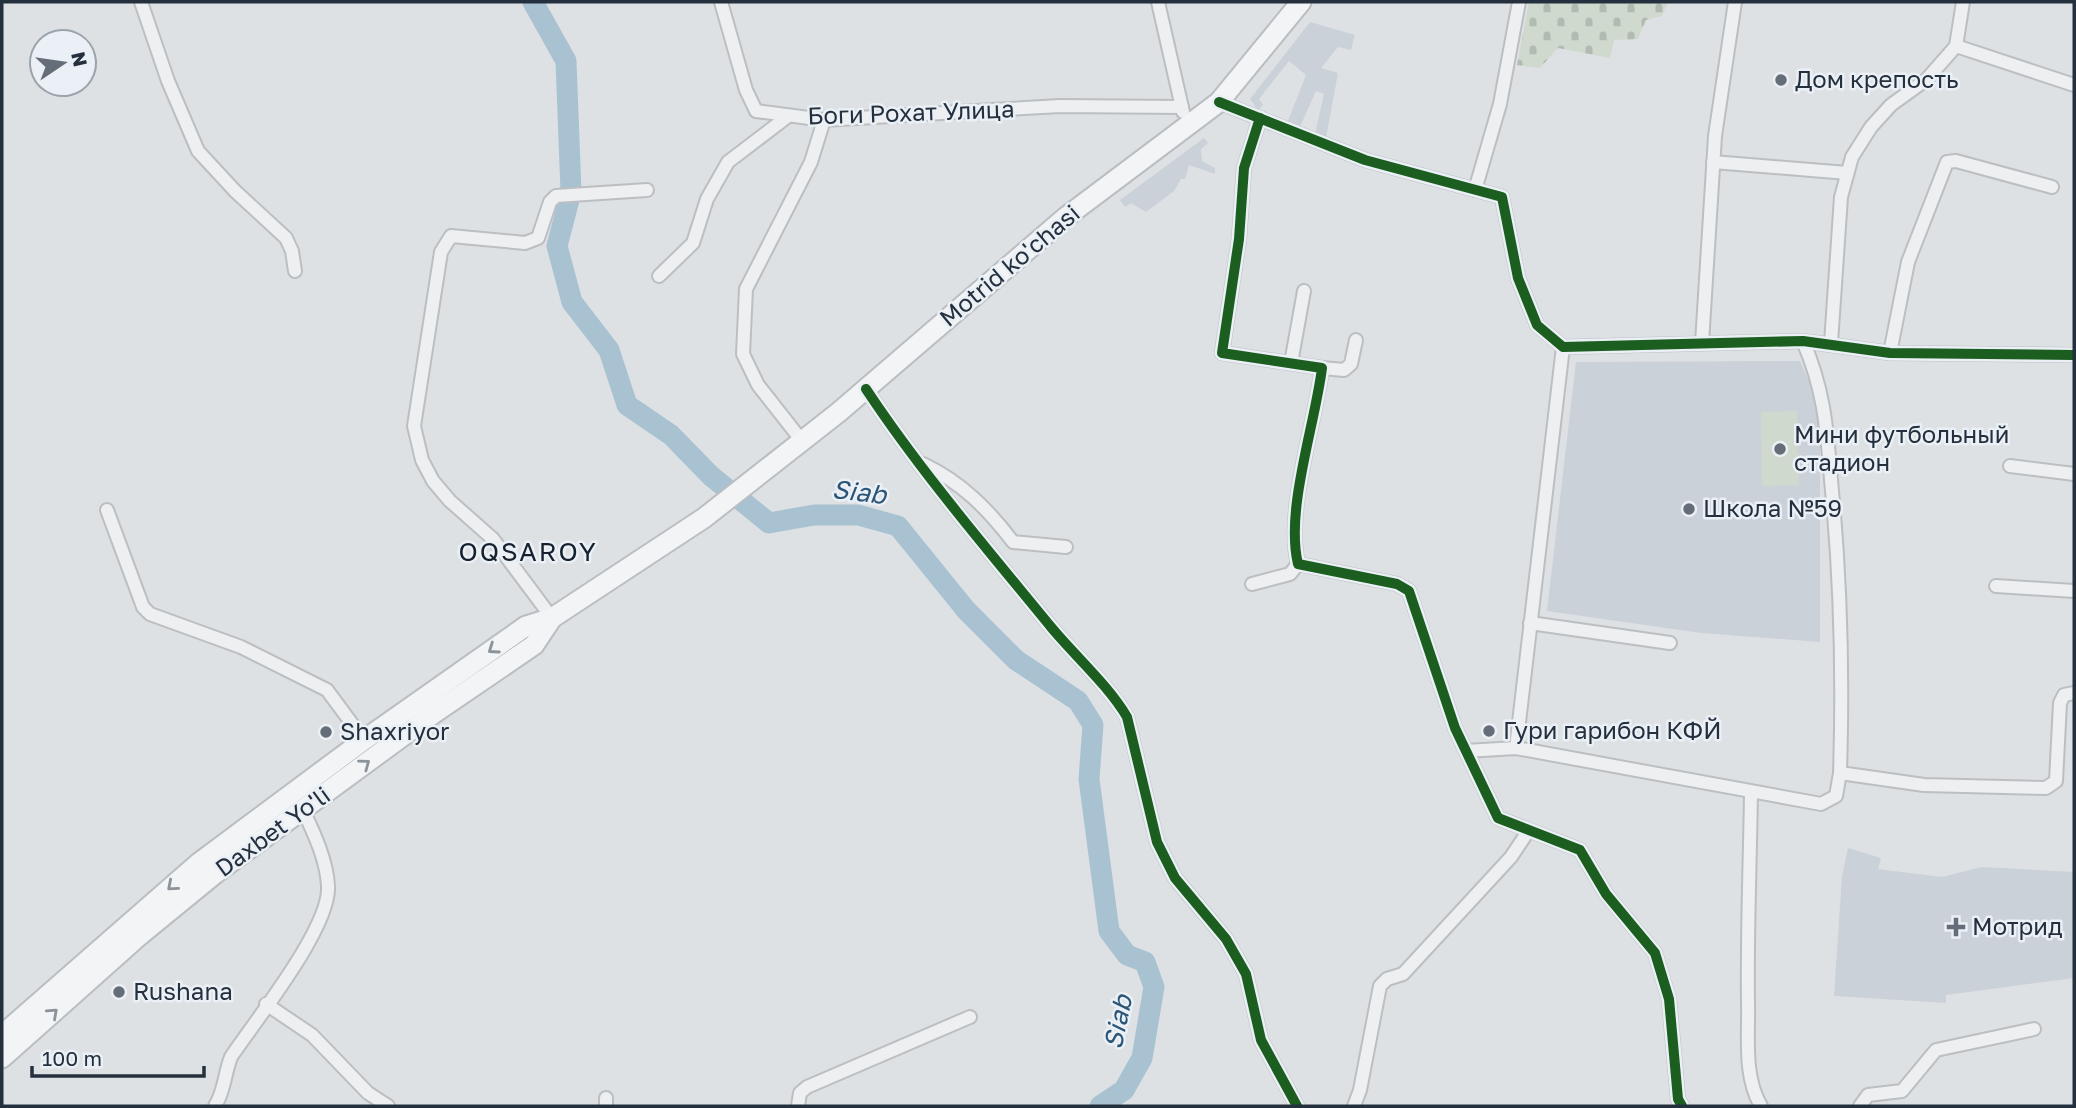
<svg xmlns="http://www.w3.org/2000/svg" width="2076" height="1108" font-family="'Golos Text',sans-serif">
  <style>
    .built { fill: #cbd1d8 }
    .cemetery { fill: url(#cemetery-stones) }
    .garden { fill: #d0d9cd }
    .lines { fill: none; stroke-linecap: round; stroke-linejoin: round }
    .river { stroke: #a9c2d2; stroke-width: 21 }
    .street-casing { stroke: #bcbfc2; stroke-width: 16 }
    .primary-casing { stroke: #babec2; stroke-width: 23 }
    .street { stroke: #edeff1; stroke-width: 12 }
    .primary { stroke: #f2f4f5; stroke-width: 19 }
    .cycleway-casing { stroke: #eaf0f5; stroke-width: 15 }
    .cycleway { stroke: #1b5e20; stroke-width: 10 }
    .oneway { stroke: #8b929a }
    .poi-dot { fill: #656e78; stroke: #eaf0f5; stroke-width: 2.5 }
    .labels { text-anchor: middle; stroke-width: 5; stroke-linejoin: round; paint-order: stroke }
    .poi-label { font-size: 24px; fill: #24303e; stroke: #eaf0f5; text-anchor: start }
    .street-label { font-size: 24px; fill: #24303e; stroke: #eaf0f5 }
    .water-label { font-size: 26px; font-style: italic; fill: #2a5576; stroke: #eaf0f5 }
    .neighbourhood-label { font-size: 26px; letter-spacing: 2px; fill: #16212f; stroke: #eaf0f5 }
  </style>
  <defs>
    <pattern id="cemetery-stones" width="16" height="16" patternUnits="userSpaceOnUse" patternTransform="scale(1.75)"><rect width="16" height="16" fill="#d0d9cd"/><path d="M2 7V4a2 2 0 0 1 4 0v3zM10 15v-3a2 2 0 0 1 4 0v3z" fill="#b2bbb1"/></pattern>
  </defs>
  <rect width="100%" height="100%" fill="#dee1e4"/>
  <g class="built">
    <polygon points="1310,22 1355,35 1351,50 1338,47 1321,68 1338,73 1326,138 1315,134 1324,94 1316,91 1299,129 1287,123 1306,75 1289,61 1259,99 1263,105 1258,110 1250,99"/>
    <polygon points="1204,138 1208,143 1201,149 1202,161 1215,168 1215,174 1189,165 1185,179 1181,179 1174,191 1146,212 1131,203 1125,207 1120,200"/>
    <polygon points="1800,361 1820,406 1820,642 1701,633 1547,611 1576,362"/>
    <polygon points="1848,848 1881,858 1878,869 1942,877 1982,867 2074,872 2074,978 1946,995 1946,1003 1834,996 1842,876"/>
  </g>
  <polygon class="cemetery" points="1529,2 1668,2 1662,16 1646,20 1638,39 1614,40 1610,58 1558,48 1540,68 1517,65"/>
  <polygon class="garden" points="1797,411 1799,485 1762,486 1761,412"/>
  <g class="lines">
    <polyline class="river" points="533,2 566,61 571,192 557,246 572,302 609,350 627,405 671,435 711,476 769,523 814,515 858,515 898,526 966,610 1016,660 1078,701 1093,725 1089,779 1109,931 1127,955 1145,962 1154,987 1142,1058 1124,1090 1100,1106"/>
    <defs>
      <g id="street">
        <polyline points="141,2 168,81 198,151 235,191 286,238 292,251 295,271"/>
        <polyline points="721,2 746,90 756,111 824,120 1060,106 1182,107"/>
        <polyline points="1158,2 1183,112"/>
        <polyline points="1956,46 2074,85"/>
        <polyline points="1219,102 1365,160 1502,197 1518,278 1537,325 1563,347 1803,341 1890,353 2074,355"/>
        <path d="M1260,118L1244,168L1239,239L1222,353L1322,368C1315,425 1285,510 1298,564L1397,584L1409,591L1455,728L1498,818L1580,850L1606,894L1655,953L1669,999L1678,1099L1682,1106"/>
        <polyline points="1713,162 1847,173"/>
        <polyline points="1475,190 1500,104 1519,2"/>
        <polyline points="659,276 693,243 707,199 728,162 787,117"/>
        <path d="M1803,341C1826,394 1827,435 1832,491C1841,586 1843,678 1840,773L1924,785L2046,788L2056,781L2060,703L2064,695L2074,693"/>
        <polyline points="1702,343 1715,136 1735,2"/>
        <polyline points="1831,343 1841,197 1852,157 1871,127 1891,105 1927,79 1956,46 1963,2"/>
        <polyline points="1890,353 1908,262 1947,162 1956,161 2052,187"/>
        <polyline points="1291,363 1304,291"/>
        <polyline points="1322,368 1344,370 1351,364 1356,340"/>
        <path d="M866,389C921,472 988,550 1051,627C1075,656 1108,685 1127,717L1157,842L1175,878L1226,939L1246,974L1261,1040L1297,1106"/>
        <polyline points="802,441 758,385 743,354 746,289 811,162 824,120"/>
        <path d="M923,464C961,482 988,509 1013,542L1066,547"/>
        <polyline points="2010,466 2074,474"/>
        <polyline points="107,510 143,607 150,614 241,647 327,690 364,740"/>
        <polyline points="1252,584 1290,574 1298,564"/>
        <polyline points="1996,586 2074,591"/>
        <polyline points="552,618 493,539 450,501 433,481 422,460 414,426 441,252 451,236 525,243 538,238 550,202 556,196 647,190"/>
        <polyline points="1530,623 1670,643"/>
        <polyline points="1516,748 1563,347"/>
        <polyline points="1466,751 1516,748 1821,804 1836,796 1840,773"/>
        <path d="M1751,793C1750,863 1747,932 1748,1002C1749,1035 1743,1076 1761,1106"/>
        <polyline points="266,1004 312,1035 368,1093 388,1106"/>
        <polyline points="606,1098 606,1106"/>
        <path d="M215,1106C225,1090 224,1075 231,1057C255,1021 331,927 328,886C327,861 314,833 303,810"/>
        <polyline points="798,1106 800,1093 807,1087 970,1017"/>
        <polyline points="1354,1106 1360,1090 1380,986 1387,979 1403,974 1511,857 1529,830"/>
        <polyline points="1860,1106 1868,1095 1902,1091 1936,1050 2034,1029"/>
      </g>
      <g id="primary">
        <polyline points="2,1035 200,862 364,740 526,626 552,618 704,518 839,412 1066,217 1219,102 1301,2"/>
        <polyline points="2,1058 139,936 216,873 433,714 534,645 552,618"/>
      </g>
    </defs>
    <use href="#street" class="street-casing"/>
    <use href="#primary" class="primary-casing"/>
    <use href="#street" class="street"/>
    <use href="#primary" class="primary"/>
    <defs>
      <g id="cycleway">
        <polyline points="1219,102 1365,160 1502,197 1518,278 1537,325 1563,347 1803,341 1890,353 2074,355"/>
        <path d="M1260,118L1244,168L1239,239L1222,353L1322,368C1315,425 1285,510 1298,564L1397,584L1409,591L1455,728L1498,818L1580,850L1606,894L1655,953L1669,999L1678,1099L1682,1106"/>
        <path d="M866,389C921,472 988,550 1051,627C1075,656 1108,685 1127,717L1157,842L1175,878L1226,939L1246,974L1261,1040L1297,1106"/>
      </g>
    </defs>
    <use href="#cycleway" class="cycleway-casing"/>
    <use href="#cycleway" class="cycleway"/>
  </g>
  <defs><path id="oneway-chevron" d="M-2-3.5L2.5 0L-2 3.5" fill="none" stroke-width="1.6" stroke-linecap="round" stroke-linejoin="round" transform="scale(1.75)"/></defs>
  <g class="oneway">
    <use href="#oneway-chevron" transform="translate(493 649) rotate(145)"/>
    <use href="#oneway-chevron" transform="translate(365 764) rotate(-37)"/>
    <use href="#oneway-chevron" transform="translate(172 886) rotate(139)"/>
    <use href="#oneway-chevron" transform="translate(53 1013) rotate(-42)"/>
  </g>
  <g class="poi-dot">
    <circle cx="1781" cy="80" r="7"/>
    <circle cx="1780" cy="449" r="7"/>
    <circle cx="1689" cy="509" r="7"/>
    <circle cx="1489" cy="731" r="7"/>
    <circle cx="326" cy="732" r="7"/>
    <path d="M1952.5 916.5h7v7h7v7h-7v7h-7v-7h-7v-7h7z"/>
    <circle cx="119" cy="992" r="7"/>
  </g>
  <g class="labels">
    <g class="poi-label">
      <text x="1795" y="88">Дом крепость</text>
      <text x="1794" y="443">Мини футбольный<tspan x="1794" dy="28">стадион</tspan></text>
      <text x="1703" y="517">Школа №59</text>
      <text x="1503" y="739">Гури гарибон КФЙ</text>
      <text x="340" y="740">Shaxriyor</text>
      <text x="1972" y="935">Мотрид</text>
      <text x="133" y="1000">Rushana</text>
    </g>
    <g class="street-label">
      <text transform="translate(911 113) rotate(-2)" y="8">Боги Рохат Улица</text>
      <text transform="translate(1010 266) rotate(-40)" y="8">Motrid ko'chasi</text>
      <text transform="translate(273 832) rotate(-36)" y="8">Daxbet Yo'li</text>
    </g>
    <g class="water-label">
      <text transform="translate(859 492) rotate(7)" y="9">Siab</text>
      <text transform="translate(1118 1022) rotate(-78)" y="9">Siab</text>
    </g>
    <g class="neighbourhood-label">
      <text x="528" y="561">OQSAROY</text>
    </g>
  </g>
  <rect width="2076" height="1108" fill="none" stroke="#24303e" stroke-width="7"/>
  <g transform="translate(63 63) rotate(77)"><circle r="33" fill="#eaf0f5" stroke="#9ba3ac" stroke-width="2"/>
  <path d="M0-5L12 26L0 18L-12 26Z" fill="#656e78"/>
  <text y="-10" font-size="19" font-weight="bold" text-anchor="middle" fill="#24303e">N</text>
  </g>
  <path d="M32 1066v10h172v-10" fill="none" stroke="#24303e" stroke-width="3.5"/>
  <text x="42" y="1066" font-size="21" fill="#24303e" stroke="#eaf0f5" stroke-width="5" paint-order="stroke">100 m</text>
</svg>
